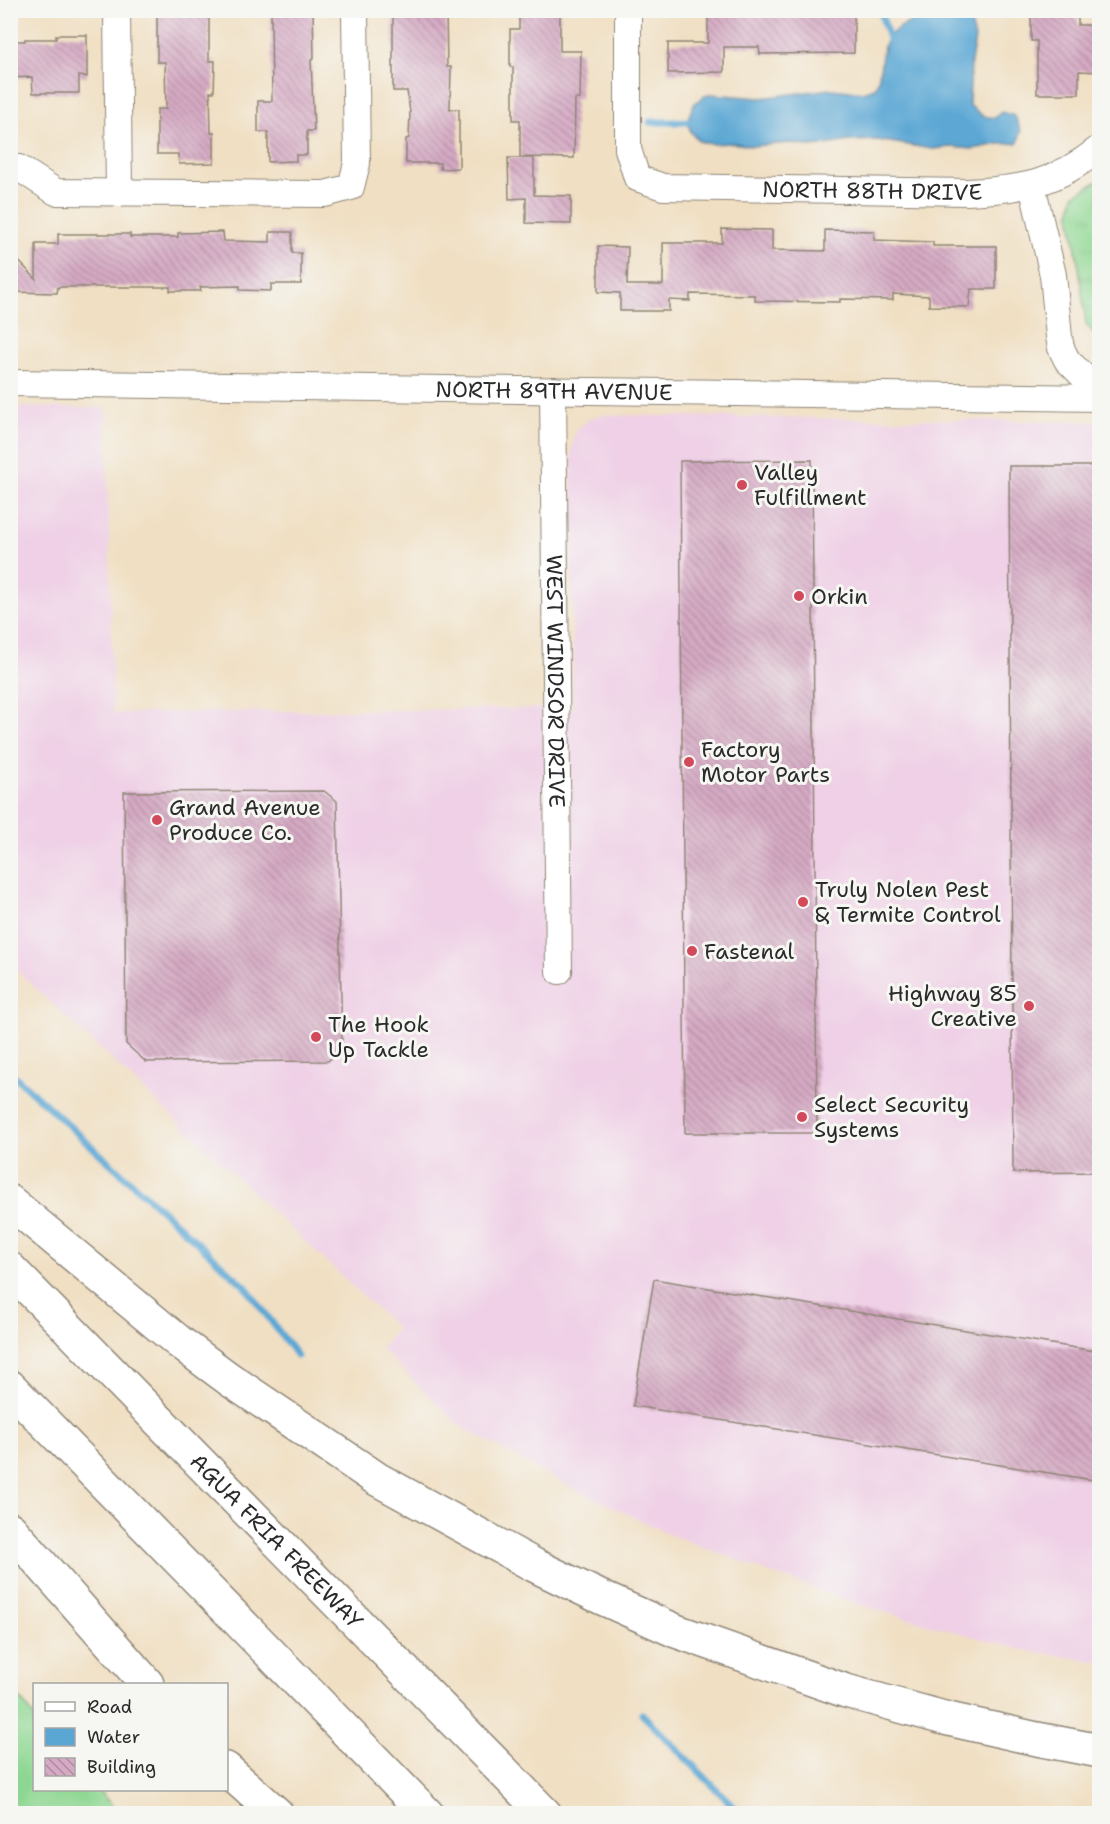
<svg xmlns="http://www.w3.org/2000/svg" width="1110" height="1824" font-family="'Shantell Sans',sans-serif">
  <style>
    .built { fill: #efd0e6 }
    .grass { fill: #8ed792; stroke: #5c815e; stroke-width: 1.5 }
    .park { fill: url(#park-tufts); stroke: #5c815e; stroke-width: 1.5 }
    .water { fill: #5ba7d4; stroke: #436980; stroke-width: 1.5 }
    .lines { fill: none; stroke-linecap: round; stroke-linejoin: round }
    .stream { stroke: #5ba7d4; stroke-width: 7 }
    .building { fill: url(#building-back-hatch) }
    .street-casing { stroke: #8e8576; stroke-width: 28 }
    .highway-casing { stroke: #8e8576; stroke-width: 36 }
    .street { stroke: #fff; stroke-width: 26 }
    .highway { stroke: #fff; stroke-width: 33 }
    .poi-dot { fill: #d1495b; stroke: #f6f6f2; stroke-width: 2 }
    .labels { text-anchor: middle; stroke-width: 6; stroke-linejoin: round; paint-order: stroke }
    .street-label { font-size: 22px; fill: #2b2b2b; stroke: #f6f6f2 }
    .poi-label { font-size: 22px; fill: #2b2b2b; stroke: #f6f6f2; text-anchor: start }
  </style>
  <defs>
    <pattern id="park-tufts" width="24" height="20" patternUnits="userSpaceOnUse" patternTransform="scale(1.5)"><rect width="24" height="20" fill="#8ed792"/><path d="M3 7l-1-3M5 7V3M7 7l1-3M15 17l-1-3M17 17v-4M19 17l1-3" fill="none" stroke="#7bb97e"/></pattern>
    <pattern id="building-back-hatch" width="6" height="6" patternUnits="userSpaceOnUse" patternTransform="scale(1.5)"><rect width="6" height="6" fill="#d6aac4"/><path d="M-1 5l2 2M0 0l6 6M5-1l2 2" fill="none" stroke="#ae8b9f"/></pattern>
  </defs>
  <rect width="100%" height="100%" fill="#f6f6f2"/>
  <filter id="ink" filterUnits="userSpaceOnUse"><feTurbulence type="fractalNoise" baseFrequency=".0167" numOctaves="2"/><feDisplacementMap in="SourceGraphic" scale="12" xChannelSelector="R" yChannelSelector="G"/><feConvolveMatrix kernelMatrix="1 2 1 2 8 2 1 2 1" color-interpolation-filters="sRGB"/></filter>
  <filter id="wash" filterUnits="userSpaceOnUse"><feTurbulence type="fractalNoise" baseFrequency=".008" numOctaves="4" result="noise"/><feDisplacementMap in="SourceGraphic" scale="24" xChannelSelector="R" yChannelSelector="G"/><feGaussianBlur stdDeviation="1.35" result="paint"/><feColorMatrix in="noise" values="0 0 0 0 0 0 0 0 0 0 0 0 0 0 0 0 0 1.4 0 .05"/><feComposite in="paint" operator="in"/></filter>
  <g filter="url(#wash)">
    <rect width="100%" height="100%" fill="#f0dfc2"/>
    <polygon class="built" points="10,407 106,408 113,713 573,708 571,457 574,437 578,428 591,418 601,415 1099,422 1099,1662 1023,1650 956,1632 857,1604 765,1571 671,1535 560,1482 459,1425 381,1349 397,1328 11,965"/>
    <polygon class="grass" points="11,1688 34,1716 34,1790 98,1790 119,1813 11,1813"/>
    <polygon class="park" points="1099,180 1099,340 1086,324 1079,268 1070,214 1074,195"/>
    <path class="water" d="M931,15L958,16L971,23L975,38L971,61L969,105L983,116L995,118L1001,112L1015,116L1021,131L1018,143L999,144L973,149L951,147L932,149L878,140L850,141L825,145L807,146L790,143L752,146L732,143L711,144L699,141L691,132L687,122L690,113L695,103L703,97L711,94L761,98L831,89L862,92L875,88C881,74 880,69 882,55C885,28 910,22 931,15Z"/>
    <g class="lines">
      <g class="stream">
        <polyline points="880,10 891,45"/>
        <polyline points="650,122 694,122"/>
        <polyline points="10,1072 245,1286 297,1356"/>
        <polyline points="642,1714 741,1814"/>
      </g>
    </g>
    <g id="blocks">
      <g class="building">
        <polygon points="157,10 209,10 209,61 215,61 214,92 210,92 211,133 214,133 214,163 179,164 178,154 157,154 157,109 166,109 165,62 157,62"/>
        <polygon points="271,10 313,10 314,59 311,60 314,131 307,131 307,155 296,155 296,161 268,162 268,132 258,132 258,101 272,101"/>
        <polygon points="393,10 446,10 447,67 451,67 450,109 459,109 459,168 440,169 440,163 406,163 406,139 409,138 410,112 407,91 393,91"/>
        <polygon points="519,10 560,10 560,51 581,51 580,99 575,99 574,158 520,157 520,120 513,120 513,67 510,67 510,29 519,29"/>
        <polygon points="708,10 854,10 854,53 760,54 759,47 724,47 724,72 668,73 668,43 708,43"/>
        <polygon points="1031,10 1078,10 1078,25 1100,25 1100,72 1079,71 1079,94 1037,94 1037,41 1031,41"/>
        <polygon points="56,35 87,35 87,77 79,76 79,93 33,93 32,77 10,78 10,41 25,41 25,39 56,39"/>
        <polygon points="508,158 534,158 534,195 571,196 571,224 526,223 526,198 509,199"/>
        <polygon points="722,229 772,230 772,250 825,251 825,230 874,231 874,240 933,242 933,246 996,246 996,289 971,289 969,307 929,306 929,296 893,294 893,300 840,299 840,302 755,301 755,295 690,294 690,301 669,300 669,311 620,311 620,293 598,292 598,246 628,247 627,285 663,285 663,243 722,243"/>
        <polygon points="223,232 224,241 270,242 270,232 292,232 292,253 301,253 301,284 271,284 271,291 240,290 240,286 200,287 201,291 170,291 170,287 58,287 57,293 10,292 10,252 36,279 36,244 58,244 58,234 130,234 130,237 178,237 178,233"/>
        <polygon points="812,460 817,1133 685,1133 680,461"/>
        <polygon points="1009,466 1100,466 1100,1172 1013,1173"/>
        <polygon points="324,791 337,801 342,1048 328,1061 146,1062 126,1044 124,792"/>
        <polygon points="654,1279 1100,1352 1100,1481 633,1406"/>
      </g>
    </g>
  </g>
  <g filter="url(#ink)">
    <use href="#blocks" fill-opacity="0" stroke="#8e8576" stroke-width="1.5"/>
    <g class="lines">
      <defs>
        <g id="street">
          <polyline points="117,10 119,193"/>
          <path id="s1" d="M628,10V149L637,178L663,187L967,192C1023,189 1055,184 1100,148"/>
          <polyline points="19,168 56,192 325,194 351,187 357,163 355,10"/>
          <polyline points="1032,185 1053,275 1059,337 1061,348 1067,360 1100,393"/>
          <path id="s2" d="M10,383L1100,398"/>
          <path id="s3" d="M553,390L559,971"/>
        </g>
        <g id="highway">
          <polyline points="10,1202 179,1342 229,1379 377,1479 534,1565 600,1597 676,1631 846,1691 944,1718 1037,1739 1100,1751"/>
          <path id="s4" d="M10,1269L545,1814"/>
          <polyline points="10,1387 427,1814"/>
          <polyline points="10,1529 147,1684"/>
          <polyline points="226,1769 277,1814"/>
        </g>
      </defs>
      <use href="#street" class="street-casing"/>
      <use href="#highway" class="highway-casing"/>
      <use href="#street" class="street"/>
      <use href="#highway" class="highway"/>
    </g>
  </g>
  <g class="poi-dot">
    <circle cx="742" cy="485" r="6"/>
    <circle cx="799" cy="596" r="6"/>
    <circle cx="689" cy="762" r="6"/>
    <circle cx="157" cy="820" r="6"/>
    <circle cx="803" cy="902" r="6"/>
    <circle cx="692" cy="951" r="6"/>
    <circle cx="1029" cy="1006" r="6"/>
    <circle cx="316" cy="1037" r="6"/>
    <circle cx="802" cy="1117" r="6"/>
  </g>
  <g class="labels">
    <g class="street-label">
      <text dy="8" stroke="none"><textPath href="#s1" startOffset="406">NORTH 88TH DRIVE</textPath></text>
      <text dy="8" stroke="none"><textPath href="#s2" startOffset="544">NORTH 89TH AVENUE</textPath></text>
      <text dy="8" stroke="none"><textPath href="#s3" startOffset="291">WEST WINDSOR DRIVE</textPath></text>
      <text dy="8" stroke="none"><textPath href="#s4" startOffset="381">AGUA FRIA FREEWAY</textPath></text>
    </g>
    <g class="poi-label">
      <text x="754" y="480">Valley<tspan x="754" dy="25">Fulfillment</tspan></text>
      <text x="811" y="604">Orkin</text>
      <text x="701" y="757">Factory<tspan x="701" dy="25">Motor Parts</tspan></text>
      <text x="169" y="815">Grand Avenue<tspan x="169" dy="25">Produce Co.</tspan></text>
      <text x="815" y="897">Truly Nolen Pest<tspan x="815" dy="25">&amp; Termite Control</tspan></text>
      <text x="704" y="959">Fastenal</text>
      <text x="1017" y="1001" text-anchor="end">Highway 85<tspan x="1017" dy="25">Creative</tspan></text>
      <text x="328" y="1032">The Hook<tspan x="328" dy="25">Up Tackle</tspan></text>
      <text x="814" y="1112">Select Security<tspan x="814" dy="25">Systems</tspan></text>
    </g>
  </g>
  <rect width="1110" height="1824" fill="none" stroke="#f6f6f2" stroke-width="36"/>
  <rect x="33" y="1683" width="195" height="108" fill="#f6f6f2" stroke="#a5a5a2" stroke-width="1.5"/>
  <rect x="45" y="1702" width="30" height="9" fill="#ffffff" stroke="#a5a5a2" stroke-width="1.5"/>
  <text x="87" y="1713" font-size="18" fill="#2b2b2b">Road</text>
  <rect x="45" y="1728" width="30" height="18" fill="#5ba7d4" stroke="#a5a5a2" stroke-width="1.5"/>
  <text x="87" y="1743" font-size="18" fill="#2b2b2b">Water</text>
  <rect x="45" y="1758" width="30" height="18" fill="url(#building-back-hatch)" stroke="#a5a5a2" stroke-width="1.5"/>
  <text x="87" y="1773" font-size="18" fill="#2b2b2b">Building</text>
</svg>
